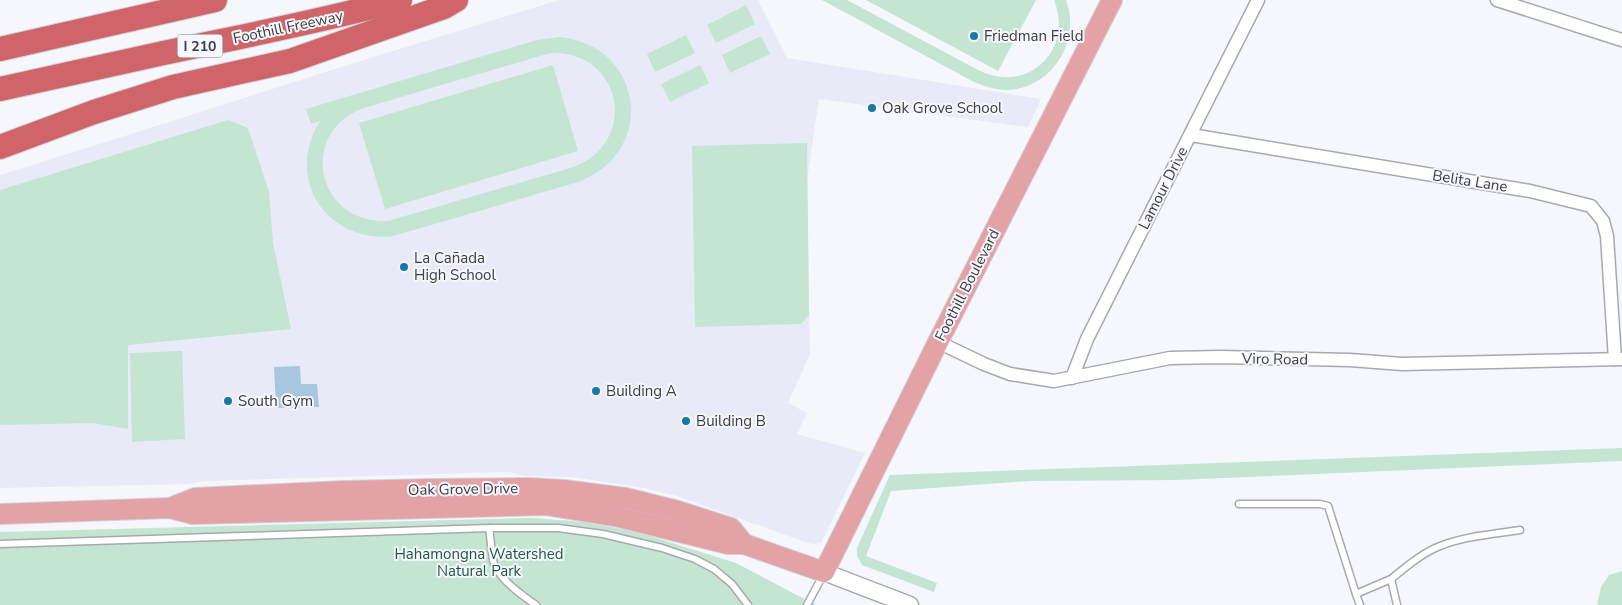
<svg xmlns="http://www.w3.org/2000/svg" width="1622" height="605" font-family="'Nunito Sans',sans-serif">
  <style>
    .built { fill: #e9eaf8 }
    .green { fill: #c3e5d2; fill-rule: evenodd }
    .water { fill: #a7c7de }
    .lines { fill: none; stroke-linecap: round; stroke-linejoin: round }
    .service-casing { stroke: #a8a9af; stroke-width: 9 }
    .minor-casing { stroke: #a8a9af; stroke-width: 15 }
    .tertiary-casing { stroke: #a8a9af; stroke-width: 19 }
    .primary-casing { stroke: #d4d4d5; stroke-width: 22 }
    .motorway-casing { stroke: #d4d4d5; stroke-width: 26 }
    .service { stroke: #fff; stroke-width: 6 }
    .minor { stroke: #fff; stroke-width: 12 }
    .tertiary { stroke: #fff; stroke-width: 16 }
    .primary { stroke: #e2a2a6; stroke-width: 20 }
    .motorway { stroke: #cf646a; stroke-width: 24 }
    .poi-dot { fill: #1779a6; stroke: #f6f6fd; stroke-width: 2 }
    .labels { text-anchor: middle; stroke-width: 4; stroke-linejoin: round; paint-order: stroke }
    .shield { fill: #f6f6fd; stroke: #747478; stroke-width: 1 }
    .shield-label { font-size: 14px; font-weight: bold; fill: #3d3d3f }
    .street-label { font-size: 15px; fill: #3d3d3f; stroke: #f6f6fd }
    .poi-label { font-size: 15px; fill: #3d3d3f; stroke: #f6f6fd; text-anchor: start }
    .park-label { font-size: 15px; fill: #1e5a3f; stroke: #f6f6fd }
  </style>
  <rect width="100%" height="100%" fill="#f6f6fd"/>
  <polygon class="built" points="559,0 758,0 787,58 1041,99 1028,127 819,99 807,180 810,354 788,403 807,413 797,434 865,453 821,543 814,544 808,543 677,496 644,488 572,477 523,476 511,472 205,481 198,482 193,484 0,488 0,175 109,141 354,63"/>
  <g class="green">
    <path d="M822,0H847L980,71C1029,94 1074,49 1054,0H1066C1082,42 1050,91 1004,90C993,89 984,86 974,82Z"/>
    <polygon points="866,0 1036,0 998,71"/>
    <polygon points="746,5 755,24 716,43 707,25"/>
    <polygon points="686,35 695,53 655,72 647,54"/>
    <polygon points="761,36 770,54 730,73 722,55"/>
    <path d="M560,37C644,46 658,152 578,182L390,237C324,240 285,178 320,121L311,124L306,109L537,40ZM550,53C622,50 640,141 574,167L388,221C316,225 297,132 364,108Z"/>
    <polygon points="553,65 578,151 385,209 359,123"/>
    <polygon points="700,65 709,83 670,102 661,84"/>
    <polygon points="228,120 248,128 269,192 273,243 291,329 128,345 128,429 93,423 0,425 0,190"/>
    <polygon points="807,143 809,315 801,324 695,327 692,146"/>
    <polygon points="182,351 185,439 132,442 130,353"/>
    <polygon points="1622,448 1622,461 1176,480 1030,481 891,491 866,556 937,583 934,592 862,565 857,555 857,548 890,475"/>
    <polygon points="531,518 585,522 637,532 736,563 816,605 0,605 0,532"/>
    <polygon points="1622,571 1622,605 1597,605 1601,587 1609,575"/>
  </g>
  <polygon class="water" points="300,366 301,384 317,384 319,407 276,408 274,367"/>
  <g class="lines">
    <defs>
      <g id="service">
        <polyline points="1239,504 1320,504 1328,506 1356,594 1391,579 1397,605"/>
        <path d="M489,528C491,539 491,553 494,564C500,580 523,596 536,605"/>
        <polyline points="0,544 489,528 558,528 603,534 662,548 695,559 714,569 732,584 748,605"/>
        <path d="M1391,579C1406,567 1422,553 1440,546C1465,536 1494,534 1520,530"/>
        <polyline points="1356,594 1360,605"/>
        <polyline points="807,605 823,575"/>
      </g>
      <g id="minor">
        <polyline points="1497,0 1622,40"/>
        <polyline points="1191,135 1530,191 1591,206 1603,221 1607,236 1615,359"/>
        <polyline points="938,342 984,364 1010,374 1054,381 1170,358 1221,357 1350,360 1402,364 1622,359"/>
        <polyline points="1072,378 1087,339 1258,0"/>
      </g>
      <polyline id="tertiary" points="824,572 910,605"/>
      <g id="primary">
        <polyline points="170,508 195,498 344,491 430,489 530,488 564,490 626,498 678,511 731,528 744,544"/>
        <polyline points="0,514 170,508 193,514 545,505 619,517 728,544 744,544 824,572 938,342 1112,0"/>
      </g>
      <g id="motorway">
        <polyline points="0,49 215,0"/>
        <path d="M0,89C47,79 94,68 141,58C228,39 315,23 400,0"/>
        <polyline points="0,147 94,112 173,87 290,61 444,7 456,0"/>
      </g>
    </defs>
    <use href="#service" class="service-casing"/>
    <use href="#minor" class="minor-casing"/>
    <use href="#tertiary" class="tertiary-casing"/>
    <use href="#primary" class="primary-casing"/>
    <use href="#motorway" class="motorway-casing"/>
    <use href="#service" class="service"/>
    <use href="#minor" class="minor"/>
    <use href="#tertiary" class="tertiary"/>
    <use href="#primary" class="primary"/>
    <use href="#motorway" class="motorway"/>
  </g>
  <g class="poi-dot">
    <circle cx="974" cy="36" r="5"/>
    <circle cx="872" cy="108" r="5"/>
    <circle cx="404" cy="267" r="5"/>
    <circle cx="596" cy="391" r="5"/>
    <circle cx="228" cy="401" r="5"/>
    <circle cx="686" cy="421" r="5"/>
  </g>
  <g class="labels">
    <rect class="shield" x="177.5" y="34.5" width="45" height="23" rx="4"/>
    <g class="shield-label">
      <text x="200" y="51">I 210</text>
    </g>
    <g class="street-label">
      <text transform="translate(288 27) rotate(-12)" y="5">Foothill Freeway</text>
      <text transform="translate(1470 181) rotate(9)" y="5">Belita Lane</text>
      <text transform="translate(1163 188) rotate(-63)" y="5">Lamour Drive</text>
      <text transform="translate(967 285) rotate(-63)" y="5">Foothill Boulevard</text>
      <text transform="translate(1275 359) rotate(1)" y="5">Viro Road</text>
      <text transform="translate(463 489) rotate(-1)" y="5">Oak Grove Drive</text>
    </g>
    <g class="poi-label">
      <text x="984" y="41">Friedman Field</text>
      <text x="882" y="113">Oak Grove School</text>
      <text x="414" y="263">La Cañada<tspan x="414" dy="17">High School</tspan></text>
      <text x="606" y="396">Building A</text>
      <text x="238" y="406">South Gym</text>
      <text x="696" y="426">Building B</text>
    </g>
    <g class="park-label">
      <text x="479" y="559">Hahamongna Watershed<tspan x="479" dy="17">Natural Park</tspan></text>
    </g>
  </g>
</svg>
